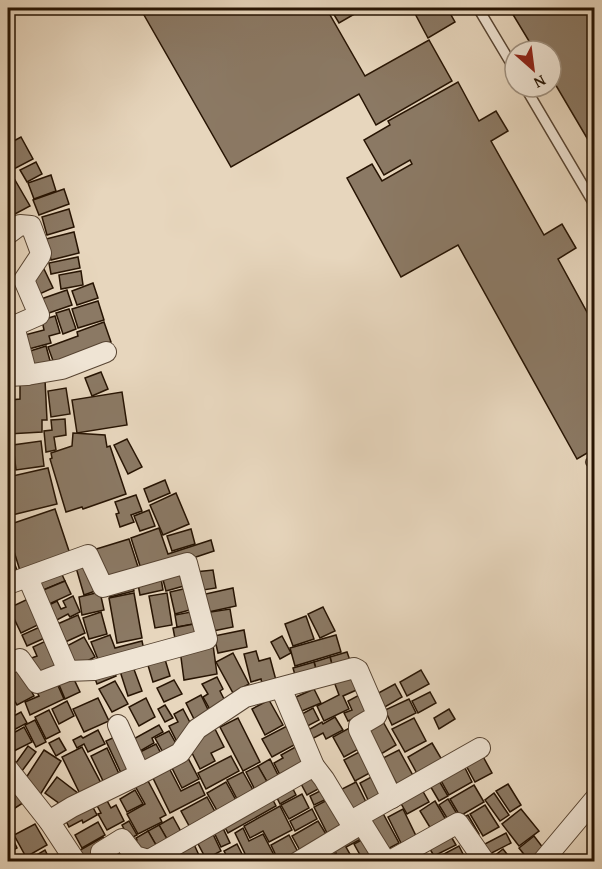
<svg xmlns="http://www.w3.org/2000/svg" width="602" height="869" font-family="'Gentium Book Plus',serif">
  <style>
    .building { fill: #8b7964; stroke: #271403; stroke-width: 1.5 }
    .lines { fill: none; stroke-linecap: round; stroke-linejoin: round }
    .service-casing { stroke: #574432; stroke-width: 12 }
    .minor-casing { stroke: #574432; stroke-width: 22 }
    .service { stroke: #efe4d4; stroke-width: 9 }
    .minor { stroke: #efe4d4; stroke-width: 20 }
  </style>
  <rect width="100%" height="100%" fill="#e7d6bd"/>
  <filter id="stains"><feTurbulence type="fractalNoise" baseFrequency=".00333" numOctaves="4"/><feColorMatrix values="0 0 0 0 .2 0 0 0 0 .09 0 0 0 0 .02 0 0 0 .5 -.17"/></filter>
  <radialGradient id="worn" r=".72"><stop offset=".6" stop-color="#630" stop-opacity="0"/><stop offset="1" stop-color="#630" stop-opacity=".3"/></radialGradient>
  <g class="building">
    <polygon points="140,8 326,8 365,76 429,40 452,81 376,125 359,94 231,167"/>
    <polygon points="330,8 365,8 339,23"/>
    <polygon points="412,8 447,8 455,22 428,38"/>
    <polygon points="509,8 594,8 594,150 551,77 551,51 535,51"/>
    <polygon points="458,82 479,121 496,111 508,131 491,141 544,235 562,224 576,248 558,259 594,325 594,449 577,459 458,245 401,277 347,178 372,164 382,181 412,164 410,160 384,175 364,140 390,125 388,121"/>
    <polygon points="21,137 33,159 12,170 8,161 8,144"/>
    <polygon points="36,162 42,174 27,182 20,170"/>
    <polygon points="8,164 14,177 8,180"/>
    <polygon points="51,175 56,191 34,199 28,183"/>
    <polygon points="15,180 30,206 15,214 8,201 8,184"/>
    <polygon points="64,189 69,204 39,215 33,200"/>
    <polygon points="8,204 16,220 8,224"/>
    <polygon points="69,209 74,227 47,235 42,217"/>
    <polygon points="74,232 79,253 51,260 46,239"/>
    <polygon points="78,257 80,268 51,274 49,263"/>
    <polygon points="44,269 53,288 35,296 27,277"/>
    <polygon points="81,271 83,285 61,289 59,275"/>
    <polygon points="93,283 98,298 77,305 72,291"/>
    <polygon points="67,290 72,305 46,314 41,299"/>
    <polygon points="98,301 104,320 78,328 72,309"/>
    <polygon points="69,309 76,329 63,334 56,313"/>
    <polygon points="55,316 60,333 49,336 51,343 25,350 21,336 44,330 42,320"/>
    <polygon points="104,322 111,342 87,350 56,369 48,347 78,336 77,332"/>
    <polygon points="46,346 52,368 33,374 27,352"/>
    <polygon points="19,348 23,365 8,368 8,351"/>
    <polygon points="101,372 108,389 92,396 85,378"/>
    <polygon points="45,380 47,420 42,420 42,432 8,434 8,408 10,408 10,400 20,399 20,381"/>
    <polygon points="66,388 70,414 51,417 48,391"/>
    <polygon points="122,392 127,425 77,433 72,400"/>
    <polygon points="65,419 66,435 54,437 56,450 46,452 44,431 52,430 51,420"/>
    <polygon points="73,433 105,435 107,447 110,446 126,494 83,509 82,507 66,512 50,459 52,458 51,453 72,446"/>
    <polygon points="127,439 142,467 128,474 114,445"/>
    <polygon points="41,441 44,466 16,470 13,445"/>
    <polygon points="48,468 57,504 8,516 8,477"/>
    <polygon points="165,480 170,493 149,502 144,489"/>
    <polygon points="176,493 189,524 163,535 150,505"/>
    <polygon points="136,495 142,511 131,515 134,522 120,527 116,514 119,513 115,502"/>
    <polygon points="55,509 71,557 21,574 8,532 8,525"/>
    <polygon points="149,510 155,526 140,531 134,516"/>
    <polygon points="159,528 168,554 211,540 214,551 169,566 142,572 131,538"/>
    <polygon points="191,529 195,544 172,551 167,536"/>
    <polygon points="129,539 140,573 103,585 93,550"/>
    <polygon points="8,546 18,573 8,577"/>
    <polygon points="89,560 98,590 84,595 75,564"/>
    <polygon points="186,565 191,584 166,591 161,572"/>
    <polygon points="59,568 65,581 41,591 35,579"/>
    <polygon points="213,570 216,588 197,591 195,572"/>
    <polygon points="160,573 163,590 140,595 137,579"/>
    <polygon points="131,580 134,591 110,597 107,586"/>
    <polygon points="65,581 71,594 47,605 41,591"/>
    <polygon points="192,587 197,608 175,614 170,592"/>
    <polygon points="233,588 236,606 204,613 201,595"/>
    <polygon points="100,592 104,610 82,615 79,597"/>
    <polygon points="134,593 142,638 117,643 109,598"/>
    <polygon points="167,593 172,625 155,628 149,596"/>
    <polygon points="73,596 80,612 70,617 68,614 55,621 49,605 57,601 61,609 66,607 63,601"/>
    <polygon points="30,598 42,623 21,633 9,608"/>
    <polygon points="323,607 335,631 320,638 308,614"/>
    <polygon points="230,609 233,627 208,632 204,613"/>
    <polygon points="196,611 199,623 177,627 175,615"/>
    <polygon points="101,612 107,634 89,639 83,618"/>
    <polygon points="78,615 85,633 61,644 53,626"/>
    <polygon points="306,616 314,639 293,646 285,624"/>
    <polygon points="199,623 202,640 176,644 173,628"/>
    <polygon points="42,626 47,637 27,646 22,635"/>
    <polygon points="244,630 247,647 218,653 214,636"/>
    <polygon points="110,635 115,648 142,641 145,655 99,662 91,642"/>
    <polygon points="336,635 341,652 295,666 290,648"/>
    <polygon points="282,636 291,653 280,659 271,642"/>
    <polygon points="84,637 95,657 73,668 63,648"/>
    <polygon points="52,638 60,672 37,681 29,659 37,656 33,647"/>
    <polygon points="213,645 217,674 184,680 180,650"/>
    <polygon points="256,651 259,661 270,658 277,684 263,688 261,679 251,682 244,654"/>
    <polygon points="347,652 352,666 334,672 330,657"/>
    <polygon points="233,653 249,684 233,693 216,662"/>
    <polygon points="164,656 170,676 153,682 147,662"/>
    <polygon points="330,657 334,672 318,676 314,662"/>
    <polygon points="314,662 318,676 297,682 293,668"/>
    <polygon points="16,664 34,696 17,705 8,689 8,669"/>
    <polygon points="132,664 142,691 128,696 119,668"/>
    <polygon points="113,668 116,676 97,684 94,676"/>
    <polygon points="354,670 361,688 343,696 349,709 324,721 317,706 339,695 333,679"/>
    <polygon points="421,670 429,684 407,696 400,682"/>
    <polygon points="71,673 80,692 65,699 57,680"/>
    <polygon points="217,677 223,689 220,691 228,707 213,715 203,697 208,694 202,684"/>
    <polygon points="55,679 64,699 30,715 25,702 39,696 35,688"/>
    <polygon points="174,680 182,694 164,702 157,688"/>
    <polygon points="115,681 128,704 112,712 99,689"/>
    <polygon points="395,684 402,697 378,711 371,697"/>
    <polygon points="314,689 321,703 302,711 296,697"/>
    <polygon points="430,692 436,703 418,713 412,701"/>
    <polygon points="363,693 372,711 348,721 344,713 352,710 348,701"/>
    <polygon points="201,695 212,718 197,725 186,703"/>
    <polygon points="8,696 15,711 8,715"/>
    <polygon points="98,698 109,721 84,732 73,709"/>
    <polygon points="146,698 155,717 139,726 129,707"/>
    <polygon points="409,699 416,713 392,725 385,710"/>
    <polygon points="269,700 283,725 265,735 252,709"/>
    <polygon points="67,701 74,716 59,724 52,709"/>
    <polygon points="165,705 173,718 165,722 158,709"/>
    <polygon points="313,708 319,720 300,730 302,714"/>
    <polygon points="183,709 194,730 178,744 169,726 178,722 174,714"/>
    <polygon points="449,709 455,719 439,729 434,718"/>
    <polygon points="49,710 60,732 46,739 35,717"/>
    <polygon points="21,712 27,723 8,733 8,719"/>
    <polygon points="335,717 343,730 326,739 323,733 308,741 303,733 322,722 323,724"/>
    <polygon points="238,718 260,762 243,771 220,727"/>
    <polygon points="381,718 396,745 376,757 360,730"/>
    <polygon points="414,718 426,741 405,752 392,729"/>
    <polygon points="35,720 46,742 36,747 25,725"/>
    <polygon points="159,725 163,732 152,738 154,743 135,754 128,742"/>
    <polygon points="213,725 224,747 211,753 215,761 200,769 189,747 195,734"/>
    <polygon points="287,726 296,744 272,757 262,739"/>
    <polygon points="353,726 364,746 344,757 333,737"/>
    <polygon points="24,727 32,742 8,754 8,736"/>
    <polygon points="98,730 105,744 88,752 84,744 77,748 73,740 81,736 83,738"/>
    <polygon points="169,731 179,749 165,756 155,738"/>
    <polygon points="119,735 134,767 121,773 106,741"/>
    <polygon points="59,738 66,750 56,756 49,743"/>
    <polygon points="432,743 445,765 420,779 408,757"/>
    <polygon points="156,744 164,759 142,771 134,755"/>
    <polygon points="299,745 309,766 281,777 274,763 283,758 281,755"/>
    <polygon points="28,746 36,752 19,775 11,770"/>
    <polygon points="82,747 102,785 81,796 62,757"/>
    <polygon points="107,748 121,778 105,785 91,756"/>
    <polygon points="365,749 377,769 355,781 344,760"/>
    <polygon points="44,750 61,761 40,795 22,784"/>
    <polygon points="399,750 416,781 400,790 383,758"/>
    <polygon points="480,751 492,773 475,782 463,760"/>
    <polygon points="187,756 199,779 182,788 170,764"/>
    <polygon points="231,756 239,771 206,789 198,773"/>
    <polygon points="270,759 281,781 270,787 258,766"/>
    <polygon points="167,764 181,791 199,782 205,795 170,813 150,772"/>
    <polygon points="463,764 472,782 449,795 439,777"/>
    <polygon points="258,766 270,787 257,794 246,772"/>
    <polygon points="243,772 253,790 237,799 227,780"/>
    <polygon points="314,772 322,787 307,795 299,780"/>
    <polygon points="8,773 19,789 8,797"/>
    <polygon points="375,775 386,796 370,804 360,783"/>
    <polygon points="57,777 79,794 67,809 45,793"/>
    <polygon points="147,779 166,815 160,818 162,822 138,834 127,814 145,804 135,786"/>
    <polygon points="438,779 448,796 439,801 429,784"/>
    <polygon points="289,781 296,795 280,804 273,790"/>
    <polygon points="226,782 238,804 219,814 207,793"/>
    <polygon points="356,782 368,806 350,816 338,791"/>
    <polygon points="508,784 521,805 510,812 496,791"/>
    <polygon points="474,785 484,802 460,816 450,799"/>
    <polygon points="328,787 333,796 314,805 310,796"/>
    <polygon points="421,788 429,802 407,814 399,800"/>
    <polygon points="23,790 29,799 9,812 8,800"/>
    <polygon points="135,790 143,804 127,812 120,799"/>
    <polygon points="494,793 509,815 500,821 485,800"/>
    <polygon points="302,794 309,808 289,819 281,805"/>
    <polygon points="104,795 111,808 116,805 124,821 107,830 98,814 101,813 94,800"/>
    <polygon points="271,796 276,806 228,833 222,822"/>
    <polygon points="207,797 219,819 193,833 181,811"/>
    <polygon points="331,798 346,828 329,837 314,807"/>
    <polygon points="448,799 459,817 450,823 439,805"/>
    <polygon points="89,800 97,815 83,823 82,820 69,827 64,817"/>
    <polygon points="435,801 449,825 434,834 420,811"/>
    <polygon points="485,805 499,827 483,836 470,814"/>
    <polygon points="280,806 292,830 269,842 263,831 250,838 244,826"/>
    <polygon points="379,806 399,843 384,851 366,827"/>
    <polygon points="312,809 317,819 295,831 290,821"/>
    <polygon points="403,809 418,840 403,847 388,817"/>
    <polygon points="521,809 539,831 519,846 502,824"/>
    <polygon points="468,815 479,834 472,839 460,819"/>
    <polygon points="173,817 185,839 171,846 159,825"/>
    <polygon points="129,821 137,835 129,839 121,831 124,829 122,825"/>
    <polygon points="318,821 329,839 302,854 292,836"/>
    <polygon points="98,822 105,835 82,848 75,835"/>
    <polygon points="35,824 47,845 26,857 14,835"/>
    <polygon points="221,824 230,843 221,847 212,828"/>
    <polygon points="159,825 171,846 160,852 148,831"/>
    <polygon points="243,828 249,841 263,834 274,855 262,862 249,862 235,833"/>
    <polygon points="358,828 363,838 346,847 351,856 340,862 336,853 333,855 327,845"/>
    <polygon points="8,829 17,848 8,853"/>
    <polygon points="211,830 221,851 206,859 195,838"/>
    <polygon points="148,831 160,852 137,856 130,844 137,840 136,838"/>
    <polygon points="449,833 456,845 434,856 427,844"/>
    <polygon points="506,833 511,843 484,857 479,847"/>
    <polygon points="289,835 300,856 291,862 279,862 271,845"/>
    <polygon points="534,836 547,853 535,862 530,862 519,848"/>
    <polygon points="103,837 108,845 79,861 75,853"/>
    <polygon points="367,837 376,862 364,862 354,844"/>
    <polygon points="122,840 143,862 108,862"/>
    <polygon points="193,842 202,862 169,862 166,856"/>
    <polygon points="237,844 246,862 230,862 224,851"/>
    <polygon points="459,846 465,858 458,862 443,862 440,856"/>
    <polygon points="503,849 513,862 489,862 488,861"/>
    <polygon points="45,850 50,860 66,852 71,862 35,862 33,857"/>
    <polygon points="14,853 18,862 8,862 8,857"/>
  </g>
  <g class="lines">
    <defs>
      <g id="service">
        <polyline points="478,8 515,70"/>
        <polyline points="525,87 594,204"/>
        <polyline points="591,462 594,461"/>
      </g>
      <g id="minor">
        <polyline points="8,234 20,225 31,226 41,253 40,256 24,280 39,315 14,326 27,375"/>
        <polyline points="8,376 27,375 62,369 106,352"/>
        <polyline points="28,578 68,671"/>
        <polyline points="8,584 88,555 103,587 187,563 207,639 94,670 68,671 37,683 20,659 8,664"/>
        <polyline points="281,688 314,766 324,779 353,827"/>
        <polyline points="118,725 140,774"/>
        <polyline points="8,769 49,821 76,862"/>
        <polyline points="49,821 72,807 140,774 180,753 197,729 245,697 354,668 358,670 377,714 376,716 359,726 359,730 392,798"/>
        <polyline points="104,862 101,852 122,839 135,856 149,860 314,766"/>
        <polyline points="298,862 361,824"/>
        <polyline points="386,862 358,817 480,748"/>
        <polyline points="388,862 458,823 485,862"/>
        <polyline points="542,862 594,800"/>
      </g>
    </defs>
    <use href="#service" class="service-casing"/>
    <use href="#minor" class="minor-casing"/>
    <use href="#service" class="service"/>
    <use href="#minor" class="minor"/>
  </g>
  <rect width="602" height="869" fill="none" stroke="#e7d6bd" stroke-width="30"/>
  <rect x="9" y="9" width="584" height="851" fill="none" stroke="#271403" stroke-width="3"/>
  <rect x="15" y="15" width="572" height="839" fill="none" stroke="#271403" stroke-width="1.5"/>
  <g transform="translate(533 69) rotate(152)"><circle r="28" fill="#efe4d4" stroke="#9f9180" stroke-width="1.5"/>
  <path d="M0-4.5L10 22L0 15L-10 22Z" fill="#8f2418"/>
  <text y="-9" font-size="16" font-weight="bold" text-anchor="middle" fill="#271403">N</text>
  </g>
  <rect width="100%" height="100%" filter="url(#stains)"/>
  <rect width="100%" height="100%" fill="url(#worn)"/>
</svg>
